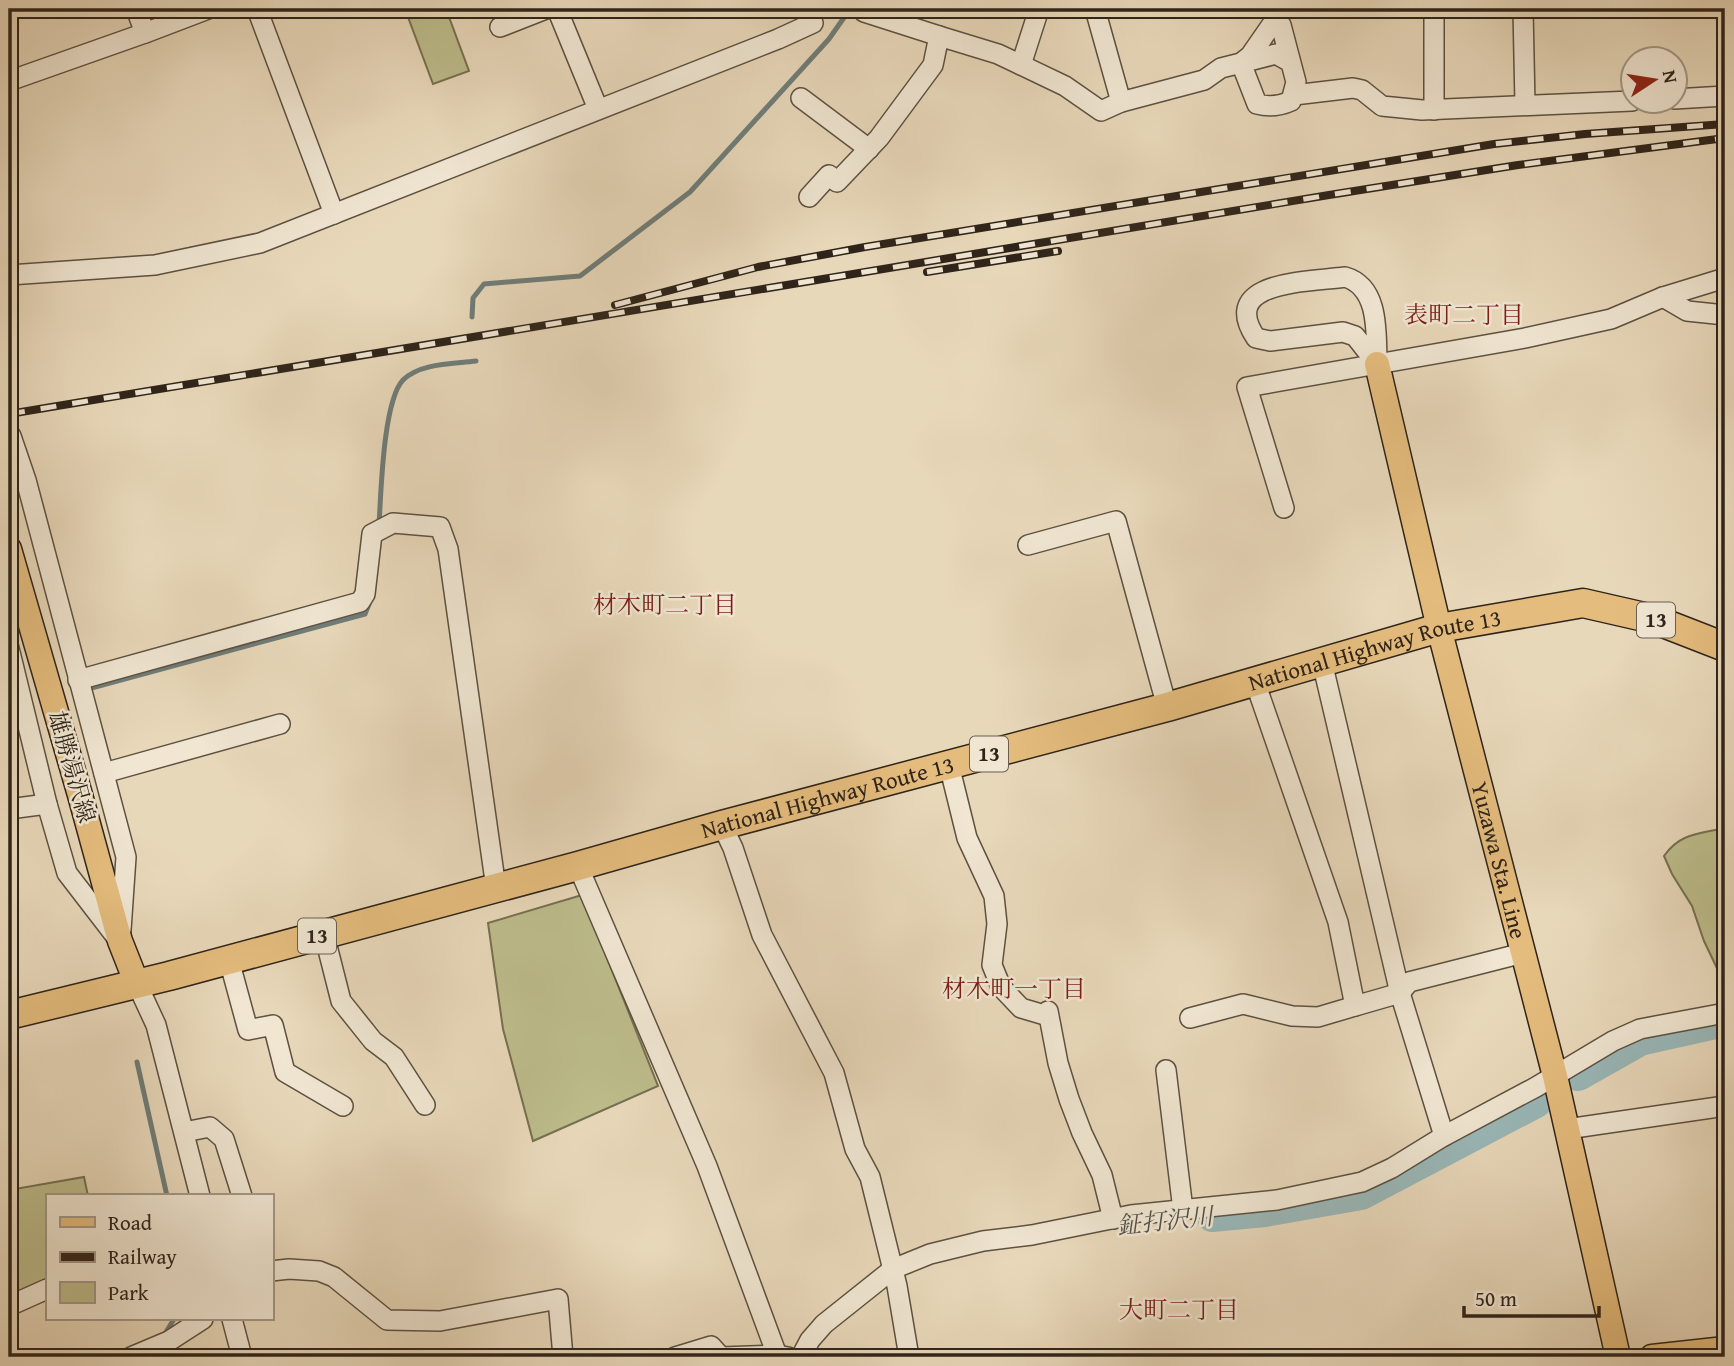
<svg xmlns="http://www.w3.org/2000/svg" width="1734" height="1366" font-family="'Gentium Book Plus','Noto Serif JP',serif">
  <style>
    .green { fill: #bdbc8b; stroke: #767052; stroke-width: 2 }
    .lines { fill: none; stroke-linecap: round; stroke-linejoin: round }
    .stream { stroke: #6f7d79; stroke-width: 5 }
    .river { stroke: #9ab8b9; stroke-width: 32 }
    .minor-casing { stroke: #5d5142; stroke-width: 22 }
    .major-casing { stroke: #2f241a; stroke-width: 27 }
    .highway-casing { stroke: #2f241a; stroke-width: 31 }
    .minor { stroke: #f0e6d2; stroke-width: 19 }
    .major { stroke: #e4bc7d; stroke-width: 24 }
    .highway { stroke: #e4bc7d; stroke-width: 28 }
    .rail-casing { stroke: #2f241a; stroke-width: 8 }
    .rail { stroke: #f0e6d2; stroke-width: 5; stroke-dasharray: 16; stroke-linecap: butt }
    .labels { text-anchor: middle; stroke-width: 5; stroke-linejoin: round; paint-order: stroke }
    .shield { fill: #f0e6d2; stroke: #695e51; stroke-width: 2 }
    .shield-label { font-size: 21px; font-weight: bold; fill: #2f241a }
    .street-label { font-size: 23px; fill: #2f241a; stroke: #f0e6d2 }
    .neighbourhood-label { font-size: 24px; fill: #7a1f14; stroke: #f0e6d2 }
    .water-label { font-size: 24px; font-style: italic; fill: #4f504a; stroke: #f0e6d2 }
  </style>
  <rect width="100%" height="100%" fill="#e8d8ba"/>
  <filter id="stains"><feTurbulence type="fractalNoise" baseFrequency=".00286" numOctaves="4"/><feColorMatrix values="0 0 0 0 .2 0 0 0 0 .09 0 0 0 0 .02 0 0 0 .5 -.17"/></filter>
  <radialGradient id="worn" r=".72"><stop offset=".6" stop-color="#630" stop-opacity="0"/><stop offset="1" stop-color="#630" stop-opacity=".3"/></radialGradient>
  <g class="green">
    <polygon points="405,9 446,9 469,71 433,84"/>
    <path d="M1725,828V985L1704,941L1692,906L1672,874L1664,856C1680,833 1699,834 1725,828Z"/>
    <polygon points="582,895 658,1086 533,1141 503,1029 488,923"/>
    <polygon points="84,1177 88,1196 47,1196 47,1282 9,1297 9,1190"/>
  </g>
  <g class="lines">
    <g class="stream">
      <polyline points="472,317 473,298 484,284 580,276 690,192 829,39 850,9"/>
      <path d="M379,525C381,494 383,401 403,380C420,363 453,364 476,361"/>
      <polyline points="84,690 365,614 369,604"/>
      <polyline points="137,1062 167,1196"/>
      <polyline points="163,1337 174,1319"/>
    </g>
    <g class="river">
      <polyline points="1578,1075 1640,1040 1725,1021"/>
      <polyline points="1212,1216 1265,1211 1361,1194 1536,1102"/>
    </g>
    <defs>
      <g id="minor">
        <polyline points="136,9 145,33"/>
        <polyline points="257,9 334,214"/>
        <polyline points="557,9 598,109"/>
        <polyline points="1095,9 1121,102"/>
        <polyline points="1434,9 1434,110"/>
        <polyline points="1523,9 1525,105"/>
        <path d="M1272,10L1275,20L1281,25L1296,82L1291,101C1280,106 1268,107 1257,104L1241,63L1276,54L1290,62"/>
        <polyline points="864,12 939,36"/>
        <polyline points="500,27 546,9"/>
        <polyline points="1021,65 1039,9"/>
        <polyline points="9,81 145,33 208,9"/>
        <polyline points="1294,95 1353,88 1362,90 1382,106 1422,110 1632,101"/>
        <polyline points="801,98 869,149"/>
        <polyline points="1674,99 1725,96"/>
        <polyline points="809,197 829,175 837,182 879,138 933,65 939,36 998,54 1065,86 1101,111 1121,102 1204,80 1221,68 1241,63 1250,56 1275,20"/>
        <polyline points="9,275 155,265 260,243 778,39 813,23 807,9"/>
        <path d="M1345,277C1380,287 1376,334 1377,364L1355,336L1343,332L1270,341L1256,338C1217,280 1310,282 1345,277Z"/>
        <polyline points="1663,297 1687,311 1725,315"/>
        <polyline points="11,436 26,480 126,857 121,930"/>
        <polyline points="1284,508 1247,387 1525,338 1611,319 1663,297 1725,278"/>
        <polyline points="1028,545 1116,521 1167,707"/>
        <polyline points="9,648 47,804 67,873 117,938"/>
        <polyline points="1322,662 1400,993"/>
        <polyline points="78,680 360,602 365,594 372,534 393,523 440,527 448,549 496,888"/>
        <polyline points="1255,682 1338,922 1355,1006 1400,993 1444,1136"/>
        <polyline points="949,765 967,838 994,896 997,924 992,965 1001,987 1021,1008 1048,1016"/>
        <polyline points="104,773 280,724"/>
        <polyline points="9,809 47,804"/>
        <polyline points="722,825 733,848 762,935 834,1073 855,1149 870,1177 897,1286 909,1357"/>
        <polyline points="578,866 707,1166 777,1355"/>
        <polyline points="324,934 341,1001 373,1041 394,1057 425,1105"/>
        <polyline points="229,960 248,1030 273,1025 285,1072 343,1106"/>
        <polyline points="137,984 156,1025 200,1196"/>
        <polyline points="1400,993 1409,982 1523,953"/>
        <polyline points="1048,1011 1058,1063 1069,1099 1082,1133 1102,1175 1113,1219"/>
        <polyline points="1190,1018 1243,1004 1292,1016 1318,1017 1355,1006"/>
        <polyline points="1166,1070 1183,1210"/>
        <polyline points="1567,1129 1725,1106"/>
        <polyline points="184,1132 210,1127 224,1139 242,1196"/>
        <polyline points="271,1271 289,1269 319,1271 334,1277 387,1320 440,1321 558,1299 563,1357"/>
        <polyline points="9,1306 47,1289"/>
        <polyline points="232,1319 242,1357"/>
        <polyline points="131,1357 169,1341 203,1319"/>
        <polyline points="675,1357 711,1346 721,1357 777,1355 788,1357"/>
        <polyline points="801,1357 810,1340 824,1324 893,1269 930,1254 983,1241 1032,1235 1131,1215 1277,1200 1362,1182 1392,1168 1444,1136 1536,1087 1613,1041 1640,1029 1725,1013"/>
      </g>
      <g id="major">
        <path id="s1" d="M1377,364L1439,628L1555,1076L1618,1357"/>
        <polyline points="9,549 80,795 120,941 137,984"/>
        <polyline points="1652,1357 1725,1349"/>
      </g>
      <g id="highway">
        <path id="s2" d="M9,1015L169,976L578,866L722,825L1167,707L1439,628L1583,603L1653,619L1725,647"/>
      </g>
    </defs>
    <use href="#minor" class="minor-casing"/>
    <use href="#major" class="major-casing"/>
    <use href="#highway" class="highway-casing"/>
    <use href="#minor" class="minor"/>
    <use href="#major" class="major"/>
    <use href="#highway" class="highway"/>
    <defs>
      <g id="rail">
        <polyline points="927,272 1058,251"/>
        <polyline points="615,305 758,267 865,247 1494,144 1585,134 1725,124"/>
        <polyline points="9,414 1329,195 1518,165 1725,138"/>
      </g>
    </defs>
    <use href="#rail" class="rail-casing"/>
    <use href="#rail" class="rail"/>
  </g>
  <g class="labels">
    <g class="shield">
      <rect x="1637" y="602.5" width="38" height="35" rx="5"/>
      <rect x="970" y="736.5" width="38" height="35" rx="5"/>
      <rect x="298" y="918.5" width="38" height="35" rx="5"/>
    </g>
    <g class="shield-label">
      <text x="1656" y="627">13</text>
      <text x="989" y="761">13</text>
      <text x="317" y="943">13</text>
    </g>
    <g class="street-label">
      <text dy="8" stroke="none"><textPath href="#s2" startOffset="1414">National Highway Route 13</textPath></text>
      <text transform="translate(72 767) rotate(74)" y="8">雄勝湯沢線</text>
      <text dy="8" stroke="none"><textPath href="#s2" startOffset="847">National Highway Route 13</textPath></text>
      <text dy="8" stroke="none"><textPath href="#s1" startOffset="511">Yuzawa Sta. Line</textPath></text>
    </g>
    <g class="neighbourhood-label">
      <text x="1464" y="323">表町二丁目</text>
      <text x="665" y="613">材木町二丁目</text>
      <text x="1014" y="997">材木町一丁目</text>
      <text x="1179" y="1318">大町二丁目</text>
    </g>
    <g class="water-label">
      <text transform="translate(1165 1221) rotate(-6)" y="8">鉦打沢川</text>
    </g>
  </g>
  <rect width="1734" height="1366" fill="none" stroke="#e8d8ba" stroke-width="35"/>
  <rect x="10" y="10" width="1713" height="1345" fill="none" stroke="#2f241a" stroke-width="3.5"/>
  <rect x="18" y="18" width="1699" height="1331" fill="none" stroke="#2f241a" stroke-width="2"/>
  <rect x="46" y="1194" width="228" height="126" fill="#f0e6d2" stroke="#a39888" stroke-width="2"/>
  <rect x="60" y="1217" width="35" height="10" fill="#e4bc7d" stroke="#a39888" stroke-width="2"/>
  <text x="108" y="1230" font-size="21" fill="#2f241a">Road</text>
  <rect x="60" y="1252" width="35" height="10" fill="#2f241a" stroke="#a39888" stroke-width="2"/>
  <text x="108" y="1264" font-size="21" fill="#2f241a">Railway</text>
  <rect x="60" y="1282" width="35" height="21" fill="#bdbc8b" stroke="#a39888" stroke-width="2"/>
  <text x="108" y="1300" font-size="21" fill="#2f241a">Park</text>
  <g transform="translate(1654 80) rotate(78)"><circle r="33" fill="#f0e6d2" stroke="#a39888" stroke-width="2"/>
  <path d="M0-5L12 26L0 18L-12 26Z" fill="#8f2418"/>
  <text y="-10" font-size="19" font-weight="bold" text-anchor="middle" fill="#2f241a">N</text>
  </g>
  <path d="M1464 1306v10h135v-10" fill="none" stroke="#2f241a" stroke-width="3.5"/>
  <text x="1475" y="1306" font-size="21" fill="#2f241a" stroke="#f0e6d2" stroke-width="5" paint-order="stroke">50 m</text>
  <rect width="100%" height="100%" filter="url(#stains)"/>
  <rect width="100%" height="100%" fill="url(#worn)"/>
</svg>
